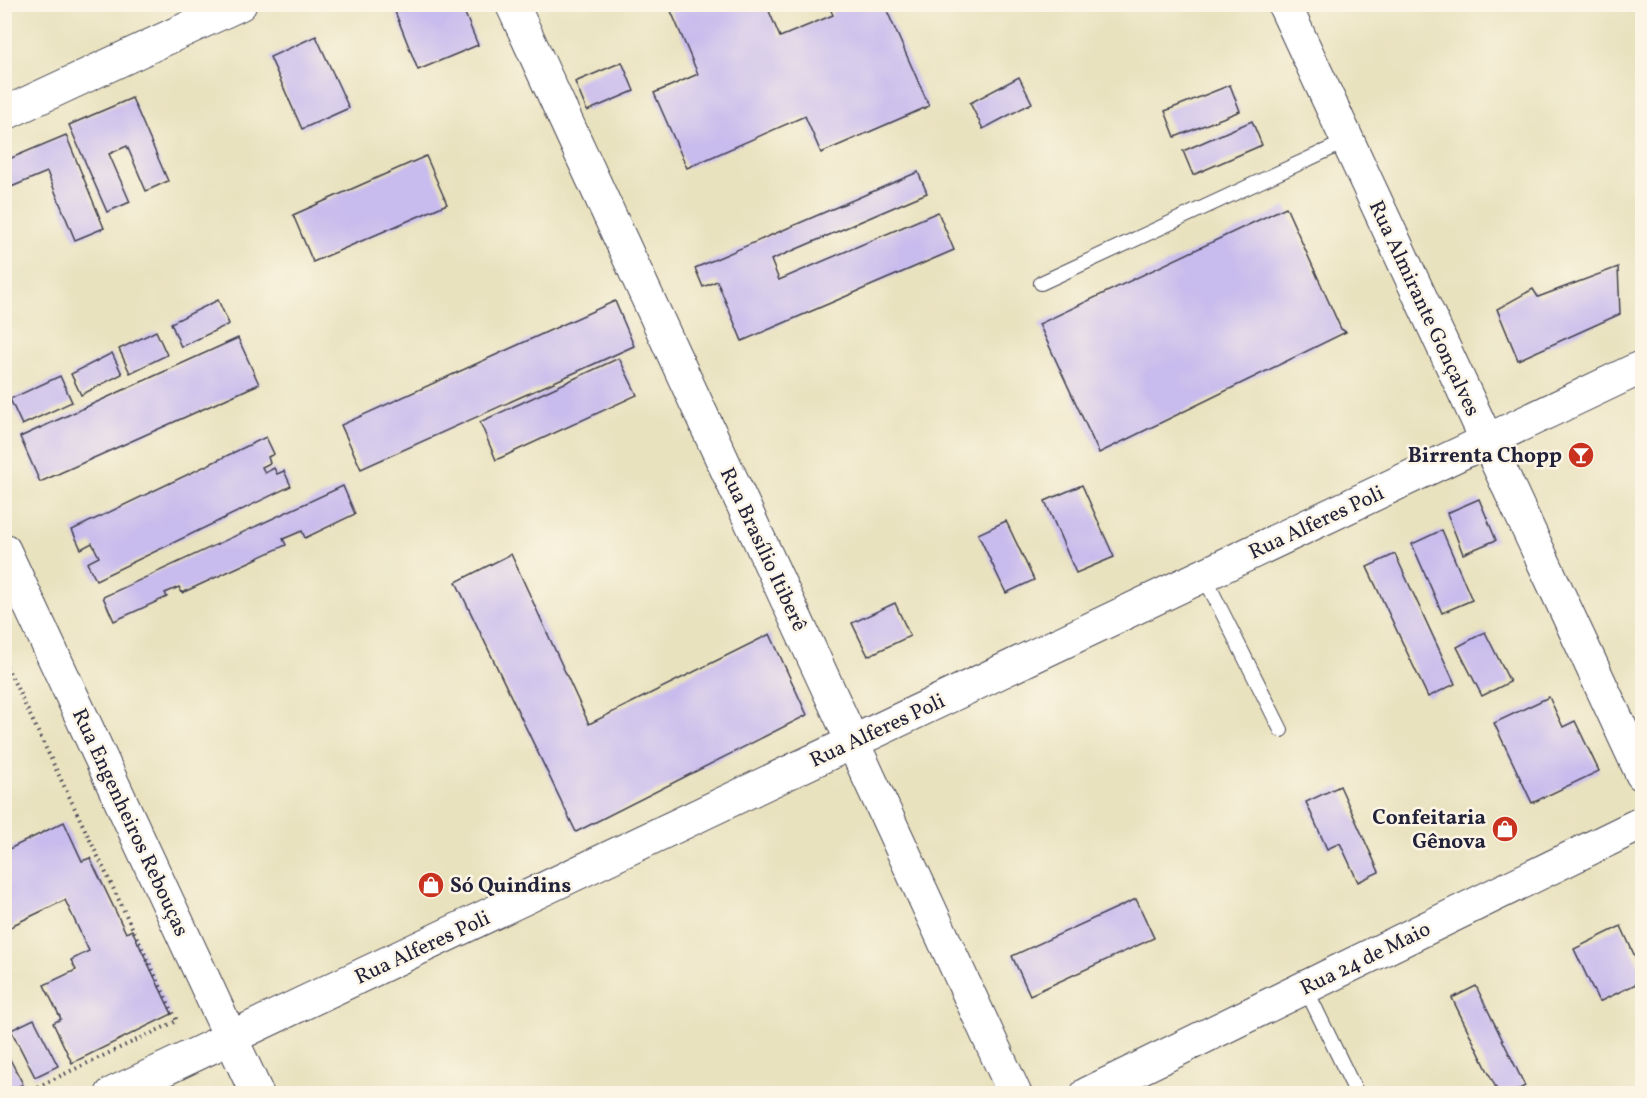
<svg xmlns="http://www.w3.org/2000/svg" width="1647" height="1098" font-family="Vollkorn,serif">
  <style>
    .building { fill: #c8bbed }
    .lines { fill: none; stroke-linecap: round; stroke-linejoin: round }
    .service-casing { stroke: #403f4f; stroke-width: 16 }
    .tertiary-casing { stroke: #403f4f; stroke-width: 35 }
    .secondary-casing { stroke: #403f4f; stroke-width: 35 }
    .primary-casing { stroke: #403f4f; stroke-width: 35 }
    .path { stroke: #403f4f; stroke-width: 4; stroke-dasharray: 1.5 4.5; stroke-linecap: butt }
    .service { stroke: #fff; stroke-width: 14 }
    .tertiary { stroke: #fff; stroke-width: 33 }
    .secondary { stroke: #fff; stroke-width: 33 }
    .primary { stroke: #fff; stroke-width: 33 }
    .labels { text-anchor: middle; stroke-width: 5; stroke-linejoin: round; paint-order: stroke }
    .street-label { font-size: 21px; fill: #22223b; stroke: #fcf5e5 }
    .poi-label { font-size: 21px; font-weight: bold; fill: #22223b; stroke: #fcf5e5; text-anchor: end }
  </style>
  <rect width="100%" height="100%" fill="#fcf5e5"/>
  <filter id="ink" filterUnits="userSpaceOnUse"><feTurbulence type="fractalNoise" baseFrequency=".0167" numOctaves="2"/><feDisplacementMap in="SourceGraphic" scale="12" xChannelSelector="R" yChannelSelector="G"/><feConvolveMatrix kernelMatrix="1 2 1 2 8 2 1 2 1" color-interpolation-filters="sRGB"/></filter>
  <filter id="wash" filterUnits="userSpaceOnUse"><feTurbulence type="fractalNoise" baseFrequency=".008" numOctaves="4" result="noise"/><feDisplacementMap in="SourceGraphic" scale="24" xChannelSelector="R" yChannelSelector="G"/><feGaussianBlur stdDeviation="1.35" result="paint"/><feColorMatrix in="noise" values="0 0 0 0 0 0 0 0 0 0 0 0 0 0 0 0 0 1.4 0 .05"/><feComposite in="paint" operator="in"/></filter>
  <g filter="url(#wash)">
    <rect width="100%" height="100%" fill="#e9e2bf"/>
    <g id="blocks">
      <g class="building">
        <polygon points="392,4 461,4 478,45 418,70"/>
        <polygon points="668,4 766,4 780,37 833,15 828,4 884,4 929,106 821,153 805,116 687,168 654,93 698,74"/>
        <polygon points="316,36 349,108 302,129 270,57"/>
        <polygon points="622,62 634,91 587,111 575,82"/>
        <polygon points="1019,77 1032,103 983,129 970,103"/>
        <polygon points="1230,85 1240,111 1175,137 1165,111"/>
        <polygon points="132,98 168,181 146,191 127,146 109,154 130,202 107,212 69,125"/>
        <polygon points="1252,121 1262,145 1193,175 1183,151"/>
        <polygon points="66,135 104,228 75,240 47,172 4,190 4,161"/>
        <polygon points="426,156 447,204 313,262 293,215"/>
        <polygon points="918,172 927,193 771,260 779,280 938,212 954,250 742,341 717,281 703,287 695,268"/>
        <polygon points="1286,207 1341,329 1346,332 1099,453 1039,324"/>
        <polygon points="1618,267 1620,314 1518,360 1497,309 1533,289 1538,297"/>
        <polygon points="218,300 229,324 181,347 171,323"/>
        <polygon points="615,301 634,346 361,469 341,425"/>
        <polygon points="156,331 167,355 130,373 119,349"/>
        <polygon points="238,338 259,384 40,482 20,437"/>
        <polygon points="112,353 122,374 81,395 71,374"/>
        <polygon points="619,358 637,395 496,460 480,422"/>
        <polygon points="60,376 72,402 22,425 10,399"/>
        <polygon points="266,437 274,454 268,457 270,463 262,467 265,473 274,468 277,474 284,471 291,486 96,580 87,563 99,557 92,543 81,549 72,530"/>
        <polygon points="1082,485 1114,557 1076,573 1045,501"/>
        <polygon points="343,486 355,514 305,538 302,531 283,539 286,545 182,593 179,587 165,593 167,597 114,621 103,597"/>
        <polygon points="1479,499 1496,540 1463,554 1447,513"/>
        <polygon points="1006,521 1034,580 1006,593 978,534"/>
        <polygon points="1442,530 1472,600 1442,613 1412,544"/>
        <polygon points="511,554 589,724 770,634 807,715 576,832 456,582"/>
        <polygon points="1395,554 1455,684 1428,697 1367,567"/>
        <polygon points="895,603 910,636 868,656 852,623"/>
        <polygon points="1485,632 1510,682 1482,696 1457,647"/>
        <polygon points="1549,697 1563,727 1575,721 1599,771 1532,803 1494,723"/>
        <polygon points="1340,786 1379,872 1358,882 1340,843 1327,849 1306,802"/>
        <polygon points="64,822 82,861 90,858 126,933 132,930 172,1014 72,1063 53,1023 61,1019 44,985 76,970 71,960 89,951 65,900 15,924 5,932 5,851"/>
        <polygon points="1136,899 1154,938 1030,995 1012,956"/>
        <polygon points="1621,926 1642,972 1642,981 1599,1002 1574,949"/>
        <polygon points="1476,986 1525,1086 1511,1094 1499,1094 1452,998"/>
        <polygon points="34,1019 58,1066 35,1077 11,1030"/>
        <polygon points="4,1048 23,1084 5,1094 4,1094"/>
      </g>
    </g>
  </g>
  <g filter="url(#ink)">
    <use href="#blocks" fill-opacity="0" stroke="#403f4f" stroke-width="1.5"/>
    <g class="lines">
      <defs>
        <g id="service">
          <polyline points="1041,283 1347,141"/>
          <polyline points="1204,576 1281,730"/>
          <polyline points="1305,987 1357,1094"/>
        </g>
        <g id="tertiary">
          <polyline points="1284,4 1642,774"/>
          <polyline points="112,1094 1642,367"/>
          <polyline points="1087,1094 1642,823"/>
        </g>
        <g id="secondary">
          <polyline points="512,4 1015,1094"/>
          <polyline points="4,550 257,1094"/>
        </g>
        <polyline id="primary" points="4,114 240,4"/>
      </defs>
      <use href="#service" class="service-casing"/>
      <use href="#tertiary" class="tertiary-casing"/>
      <use href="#secondary" class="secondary-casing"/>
      <use href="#primary" class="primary-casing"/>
      <polyline class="path" points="4,661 177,1021 22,1094"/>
      <use href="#service" class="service"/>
      <use href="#tertiary" class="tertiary"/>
      <use href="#secondary" class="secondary"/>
      <use href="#primary" class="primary"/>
    </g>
  </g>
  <defs>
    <symbol id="bar-disc" viewBox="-11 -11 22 22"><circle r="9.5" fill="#c8321e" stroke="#fcf5e5"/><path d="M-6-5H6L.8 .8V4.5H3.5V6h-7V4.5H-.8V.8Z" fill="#fff"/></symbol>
    <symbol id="shop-disc" viewBox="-11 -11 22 22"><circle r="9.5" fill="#c8321e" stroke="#fcf5e5"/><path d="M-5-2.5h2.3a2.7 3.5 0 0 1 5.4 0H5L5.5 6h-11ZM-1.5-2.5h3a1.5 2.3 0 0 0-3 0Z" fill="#fff"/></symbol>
  </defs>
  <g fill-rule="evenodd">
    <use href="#bar-disc" x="1566" y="440" width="30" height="30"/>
    <use href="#shop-disc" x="1490" y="814" width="30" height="30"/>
    <use href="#shop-disc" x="416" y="870" width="30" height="30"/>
  </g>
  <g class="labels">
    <g class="street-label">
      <text transform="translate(1425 308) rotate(65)" y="7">Rua Almirante Gonçalves</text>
      <text transform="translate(1316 522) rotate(-25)" y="7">Rua Alferes Poli</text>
      <text transform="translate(764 549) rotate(65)" y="7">Rua Brasílio Itiberê</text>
      <text transform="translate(877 730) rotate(-25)" y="7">Rua Alferes Poli</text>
      <text transform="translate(131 822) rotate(65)" y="7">Rua Engenheiros Rebouças</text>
      <text transform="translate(422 947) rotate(-25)" y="7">Rua Alferes Poli</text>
      <text transform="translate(1365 958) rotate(-26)" y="7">Rua 24 de Maio</text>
    </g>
    <g class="poi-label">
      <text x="1562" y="462">Birrenta Chopp</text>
      <text x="1486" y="824">Confeitaria<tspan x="1486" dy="24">Gênova</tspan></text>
      <text x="450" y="892" text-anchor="start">Só Quindins</text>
    </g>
  </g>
  <rect width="1647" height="1098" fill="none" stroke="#fcf5e5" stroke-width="24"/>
</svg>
